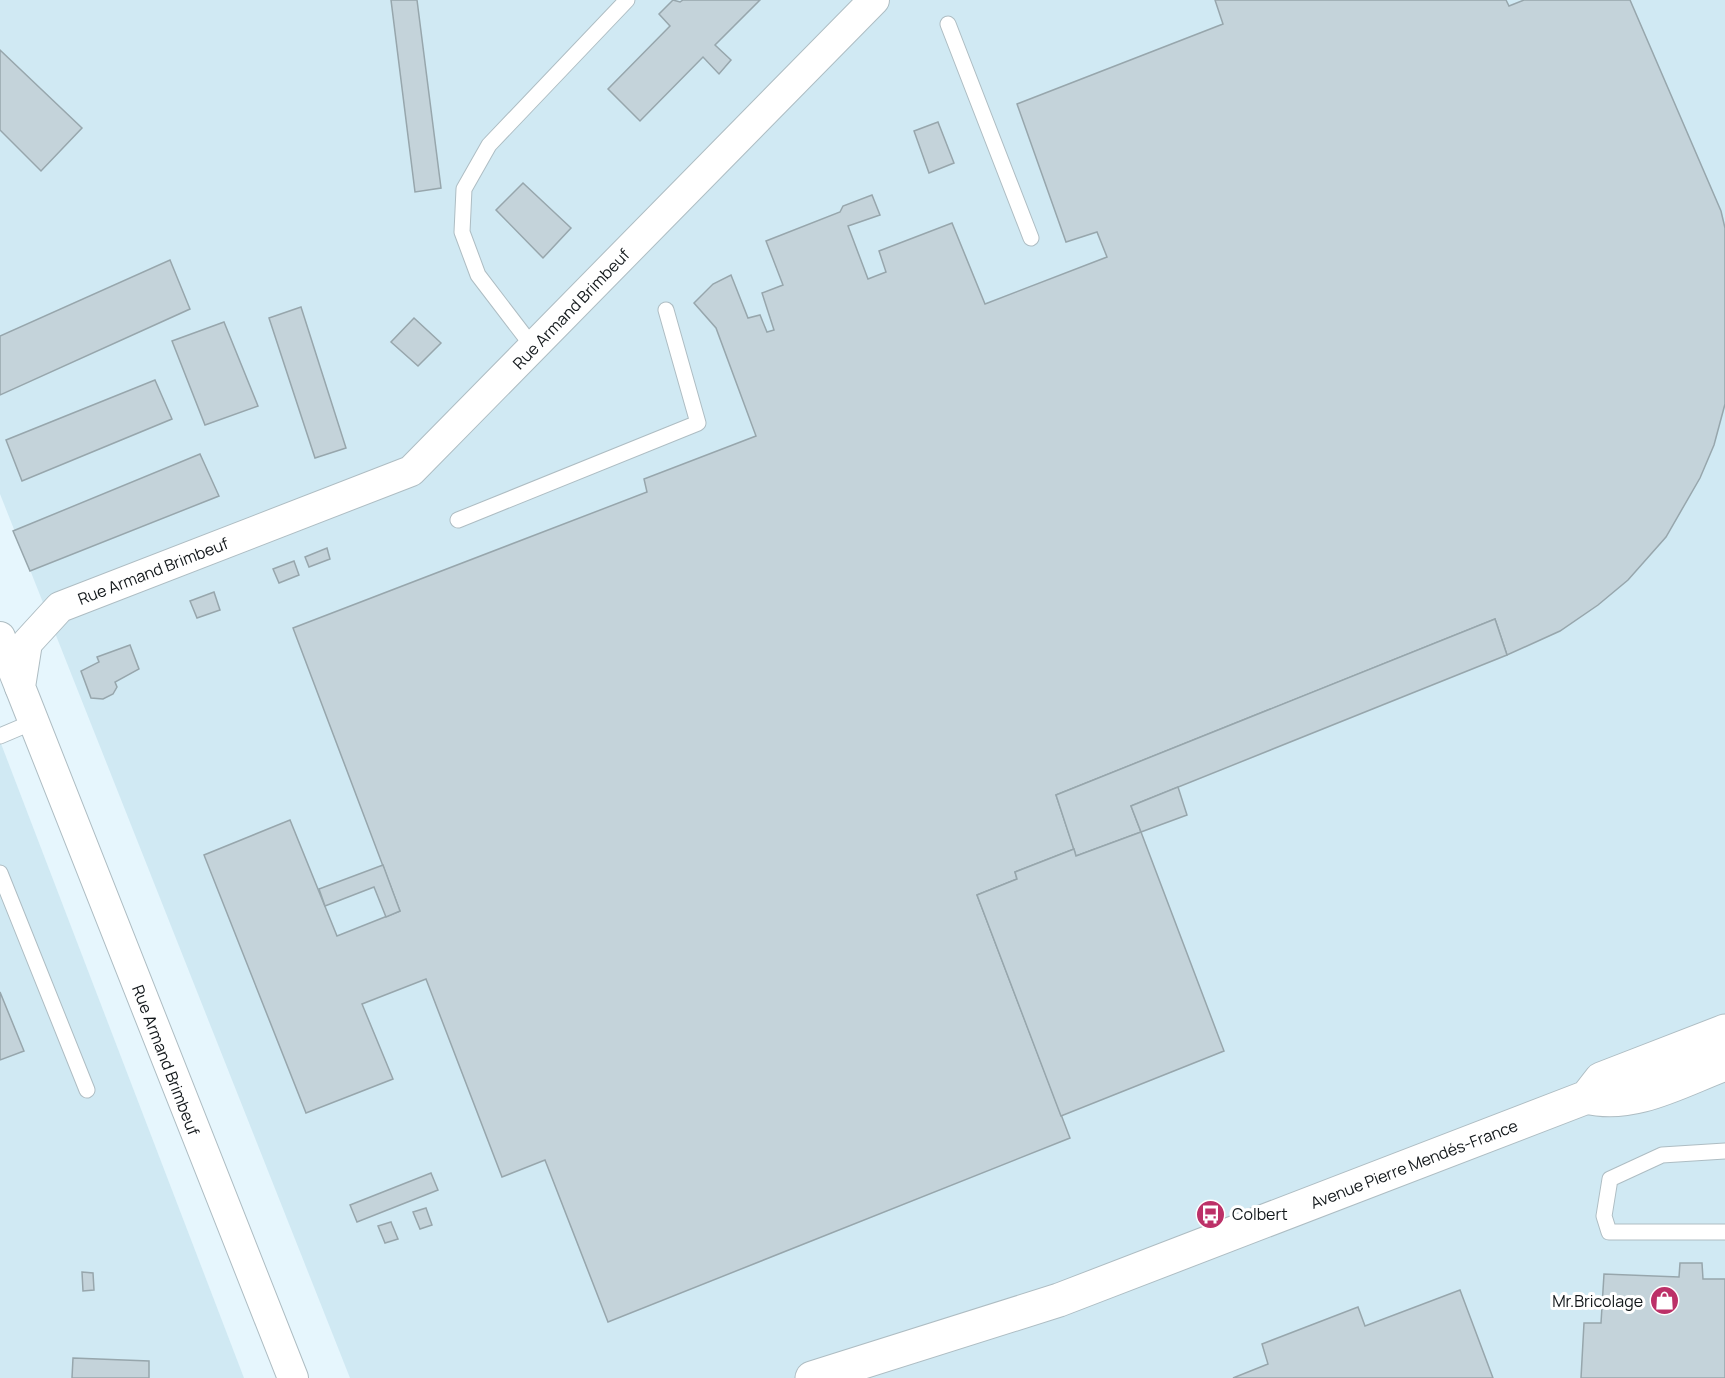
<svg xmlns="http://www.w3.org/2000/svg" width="1725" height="1378" font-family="Manrope,sans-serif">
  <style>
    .built { fill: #d0e9f3 }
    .building { fill: #c4d3da; stroke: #97a6ac; stroke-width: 1.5 }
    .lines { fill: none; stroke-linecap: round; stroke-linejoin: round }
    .lane-casing { stroke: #aebdc3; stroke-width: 17 }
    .street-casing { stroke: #aebdc3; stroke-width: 32 }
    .secondary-casing { stroke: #aebdc3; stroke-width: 35 }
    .lane { stroke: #fff; stroke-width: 15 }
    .street { stroke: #fff; stroke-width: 30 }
    .secondary { stroke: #fff; stroke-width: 33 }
    .labels { text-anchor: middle; stroke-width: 6; stroke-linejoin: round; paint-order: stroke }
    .street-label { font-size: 16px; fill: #12171a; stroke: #fff }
    .poi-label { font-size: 16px; fill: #12171a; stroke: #fff; text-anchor: start }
  </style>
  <rect width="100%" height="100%" fill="#e6f6fd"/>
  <g class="built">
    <polygon points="0,0 1725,0 1725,1378 350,1378 0,494"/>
    <polygon points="0,741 244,1378 0,1378"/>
  </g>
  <g class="building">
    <polygon points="391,0 417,0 441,188 415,192"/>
    <polygon points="673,0 680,2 683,0 760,0 715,45 731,60 719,74 703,57 640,121 608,89 670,26 659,14"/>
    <polygon points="1215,0 1506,0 1509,6 1524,0 1630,0 1721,211 1725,228 1725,404 1714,445 1700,478 1666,537 1628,580 1598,605 1560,631 1507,655 1495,619 1056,795 1074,849 1015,872 1017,879 977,895 1070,1138 608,1322 545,1160 502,1177 426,979 362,1004 393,1079 306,1113 204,855 290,820 337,936 400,911 293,628 647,492 644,479 756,436 716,328 694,303 713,284 731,275 748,318 760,315 767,332 774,330 762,293 783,285 766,241 840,212 843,206 872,195 880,215 848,226 868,279 886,272 879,251 952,223 985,304 1107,257 1097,232 1066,242 1017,104 1223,24"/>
    <polygon points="0,50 82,128 41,171 0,130"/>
    <polygon points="938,122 954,163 929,173 914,131"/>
    <polygon points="523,183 571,228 543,258 496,210"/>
    <polygon points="170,260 190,309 0,395 0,336"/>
    <polygon points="301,307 346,448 315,458 269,318"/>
    <polygon points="414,318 441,343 418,366 391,342"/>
    <polygon points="224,322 258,406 205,425 172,341"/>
    <polygon points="155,380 172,419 22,481 6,440"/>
    <polygon points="200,454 219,496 30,571 13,531"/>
    <polygon points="327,548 330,559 309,567 305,557"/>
    <polygon points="294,561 299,575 279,583 273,569"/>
    <polygon points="214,592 220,610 197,618 190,601"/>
    <polygon points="1495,619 1507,655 1131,806 1141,832 1076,856 1056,795"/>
    <polygon points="130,645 139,669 115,682 117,687 113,694 103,699 91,698 81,671 99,662 97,657"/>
    <polygon points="1178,787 1187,815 1141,832 1131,806"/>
    <polygon points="1141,832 1224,1051 1061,1116 977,895 1017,879 1015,872 1074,849 1076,856"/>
    <polygon points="383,865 400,911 386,917 374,887 325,906 319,889"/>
    <polygon points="0,992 24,1051 0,1060"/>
    <polygon points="431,1173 438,1190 357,1222 350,1205"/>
    <polygon points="426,1208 432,1225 420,1229 413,1212"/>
    <polygon points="391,1222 398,1239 385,1243 378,1226"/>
    <polygon points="1680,1263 1702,1263 1703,1279 1725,1279 1725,1378 1581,1378 1584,1323 1601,1323 1604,1274 1679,1277"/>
    <polygon points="82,1272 93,1273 94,1290 83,1291"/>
    <polygon points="1460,1290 1493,1378 1233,1378 1268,1364 1262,1344 1358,1307 1365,1326"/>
    <polygon points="73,1358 149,1361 149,1378 72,1378"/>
  </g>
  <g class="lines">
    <defs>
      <g id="lane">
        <polyline points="948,24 1031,238"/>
        <polyline points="533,347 478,275 462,232 464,189 489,145 627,0"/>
        <polyline points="458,520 698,423 666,310"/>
        <polyline points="0,736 33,722"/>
        <polyline points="0,873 87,1090"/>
        <polyline points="1725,1151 1662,1155 1610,1179 1604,1216 1609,1232 1725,1232"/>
      </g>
      <g id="street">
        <polyline points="0,637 20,687"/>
        <polyline points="293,1378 20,687 27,643 60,607 411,471 874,0"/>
      </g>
      <g id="secondary">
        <path d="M1587,1097C1633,1109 1682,1080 1725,1064"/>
        <polyline points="812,1378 1059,1300 1587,1097 1601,1079 1725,1031"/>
      </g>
    </defs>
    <use href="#lane" class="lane-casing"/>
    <use href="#street" class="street-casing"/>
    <use href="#secondary" class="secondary-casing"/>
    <use href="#lane" class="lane"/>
    <use href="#street" class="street"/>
    <use href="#secondary" class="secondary"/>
  </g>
  <defs>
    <symbol id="bus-disc" viewBox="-11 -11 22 22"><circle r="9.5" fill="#bc3168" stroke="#fff"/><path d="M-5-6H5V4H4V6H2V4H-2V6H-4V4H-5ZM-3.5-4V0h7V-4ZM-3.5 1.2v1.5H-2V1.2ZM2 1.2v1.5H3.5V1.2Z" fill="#fff"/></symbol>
    <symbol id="shop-disc" viewBox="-11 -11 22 22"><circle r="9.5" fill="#bc3168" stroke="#fff"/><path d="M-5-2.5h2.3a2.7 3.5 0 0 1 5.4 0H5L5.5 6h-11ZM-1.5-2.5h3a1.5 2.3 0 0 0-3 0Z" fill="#fff"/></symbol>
  </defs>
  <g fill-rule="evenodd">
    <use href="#bus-disc" x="1194" y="1198" width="33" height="33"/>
    <use href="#shop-disc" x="1648" y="1284" width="33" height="33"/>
  </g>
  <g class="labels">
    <g class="street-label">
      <text transform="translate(571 309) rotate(-46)" y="6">Rue Armand Brimbeuf</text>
      <text transform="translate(153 571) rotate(-21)" y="6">Rue Armand Brimbeuf</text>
      <text transform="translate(166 1060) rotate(69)" y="6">Rue Armand Brimbeuf</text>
      <text transform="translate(1414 1164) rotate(-21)" y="6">Avenue Pierre Mendés-France</text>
    </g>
    <g class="poi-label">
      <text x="1232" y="1220">Colbert</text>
      <text x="1643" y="1307" text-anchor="end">Mr.Bricolage</text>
    </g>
  </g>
</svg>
